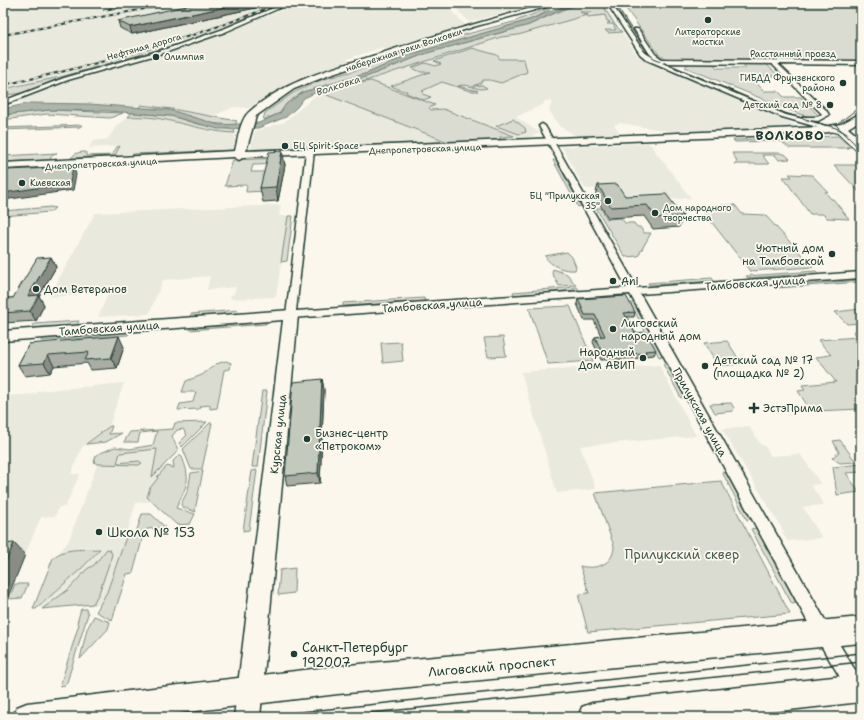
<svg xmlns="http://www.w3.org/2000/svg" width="864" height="720" font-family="'Shantell Sans',sans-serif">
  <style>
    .built { fill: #eae9de }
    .green { fill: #dbdcd1; stroke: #7d8c82 }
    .water { fill: #adb4aa; stroke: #74847b }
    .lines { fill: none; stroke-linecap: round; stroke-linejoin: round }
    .street-casing { stroke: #1f3d34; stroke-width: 3 }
    .secondary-casing { stroke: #1f3d34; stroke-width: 3 }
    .primary-casing { stroke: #1f3d34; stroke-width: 3 }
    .street { fill: #fbf7ec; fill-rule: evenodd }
    .secondary { fill: #fbf7ec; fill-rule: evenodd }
    .primary { fill: #fbf7ec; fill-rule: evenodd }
    .tram-far1 { stroke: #1f3d34; stroke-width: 1 }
    .tram { stroke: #1f3d34; stroke-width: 1.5 }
    .rail-casing { stroke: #1f3d34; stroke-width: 2 }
    .rail { stroke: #fbf7ec; stroke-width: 1.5; stroke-dasharray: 4; stroke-linecap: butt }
    .wall { fill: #a9ada3; stroke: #1f3d34 }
    .shaded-wall { fill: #898d85; stroke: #1f3d34 }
    .building { fill: #c4c9be; stroke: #1f3d34 }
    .poi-dot { fill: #1f3d34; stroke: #fbf7ec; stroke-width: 1.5 }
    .labels { text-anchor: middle; stroke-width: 3.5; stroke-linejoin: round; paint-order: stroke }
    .far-poi-label { font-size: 9px; fill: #1f3d34; stroke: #fbf7ec; text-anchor: start }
    .far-street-label { font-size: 9px; fill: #1f3d34; stroke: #fbf7ec }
    .far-water-label { font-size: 10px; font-style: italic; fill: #425b52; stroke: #fbf7ec }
    .poi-label { font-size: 11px; fill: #1f3d34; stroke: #fbf7ec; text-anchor: start }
    .street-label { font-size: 11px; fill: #1f3d34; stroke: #fbf7ec }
    .far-district-label { font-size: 13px; font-weight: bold; letter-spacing: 1px; fill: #1f3d34; stroke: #fbf7ec }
    .near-poi-label { font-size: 13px; fill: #1f3d34; stroke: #fbf7ec; text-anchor: start }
    .near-park-label { font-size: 13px; fill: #455d53; stroke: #fbf7ec }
    .near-street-label { font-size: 13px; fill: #1f3d34; stroke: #fbf7ec }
  </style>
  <rect width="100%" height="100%" fill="#fbf7ec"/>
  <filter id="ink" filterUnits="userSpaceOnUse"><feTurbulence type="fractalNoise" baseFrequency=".025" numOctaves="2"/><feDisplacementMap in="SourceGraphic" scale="8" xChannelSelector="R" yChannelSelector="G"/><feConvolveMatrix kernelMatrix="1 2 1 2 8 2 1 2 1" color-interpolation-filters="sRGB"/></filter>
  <g filter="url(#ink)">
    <g class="built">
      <polygon points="3,3 284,3 205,35 49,79 3,87"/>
      <polygon points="299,3 507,3 511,7 519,9 469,22 452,4 449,3 446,5 465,25 390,50 383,47 347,59 351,62 307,76 269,95 249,108 234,107 211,117 172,109 142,105 138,108 17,102 57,85 173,52 211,39"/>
      <polygon points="601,3 603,3 636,54 642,59 794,124 793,127 673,132 620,123 614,125 620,134 577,136 559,126 549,110 552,101 544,101 544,104 516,117 540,133 525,139 250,150 255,131 284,122 319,93 324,93 578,9"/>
      <polygon points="138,116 184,123 208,131 235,133 235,141 233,143 236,143 234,150 115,155 119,146 89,148 93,141 108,139 117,125 128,117"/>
      <polygon points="649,143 691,198 642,201 625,200 616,187 589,189 584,187 562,147"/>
      <polygon points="281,205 279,216 288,216 276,297 230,299 231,295 234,294 236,287 207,290 210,276 163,280 149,314 98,317 111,287 84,289 77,295 49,297 95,213"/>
      <polygon points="659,365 696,436 580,446 596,489 557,493 521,372 579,368 585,371"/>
      <polygon points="124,383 108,429 104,429 82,447 71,474 80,474 65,507 59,507 55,516 41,517 25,555 3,557 3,396 36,394 38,391"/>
      <polygon points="749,426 761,445 764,445 771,456 800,454 821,484 811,485 824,505 803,507 822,538 787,541 782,532 784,532 722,429"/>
      <polygon points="171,447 155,501 136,503 115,572 104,602 100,604 38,608 57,556 68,542 101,455"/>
    </g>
    <g class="green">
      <polygon points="601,3 615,25 622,32 608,33 605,30 616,30 613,24 607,24 610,22 607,21 605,15 588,17 587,13 592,12 580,12 587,15 518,35 501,37 359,83 371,81 435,105 429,108 431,110 443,109 514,136 500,137 500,140 448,142 319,92 366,77 427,53 529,25 569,7 586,3"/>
      <path d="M622,3H861V61H794C786,56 754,52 748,61L672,60L660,56Z"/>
      <polygon points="544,10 550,10 529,20 408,55 368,73 303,92 287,104 280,113 263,120 265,113 293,93 321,80 360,69 425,45 513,22"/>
      <path d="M202,37C157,54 110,64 64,77C44,83 24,97 3,94V89L60,77Z"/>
      <path d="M472,48L497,55L500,59H524L527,72L501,83L490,80H483L481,83L473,86L482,85L487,88C476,92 469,82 458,86L478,91H470L442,82L422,91L424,92L422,94L431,97L424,100L406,93L407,91H403L391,86L430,72H421L412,68L425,63L436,66L441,64L434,61Z"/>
      <polygon points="689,63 713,63 717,68 746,68 743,64 766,64 779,76 750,76 764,91 778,91 784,97 801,97 819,116 811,117 799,114 685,67"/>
      <polygon points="141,105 172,109 237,121 235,125 207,123 170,110 138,108"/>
      <polygon points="50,110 123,113 110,118 47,114 3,120 3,115"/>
      <path d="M131,113L171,116L197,124L234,130L235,133C198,132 165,114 128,117Z"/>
      <polygon points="513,119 525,128 526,132 519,134 496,126"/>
      <polygon points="82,125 80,127 3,130 3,128"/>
      <polygon points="838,136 851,147 847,147 849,148 789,148 781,141 735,142 733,140"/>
      <path d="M120,146L115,155L118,156L71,158C75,153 79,152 86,152V156L112,155L117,147Z"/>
      <polygon points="234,150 229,151 132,157 133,154"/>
      <polygon points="57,153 52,155 50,160 3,162 3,156"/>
      <polygon points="732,153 780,153 786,155 790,159 779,160 775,155 762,155 769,164 735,164 737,161"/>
      <polygon points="281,158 280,164 253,165 251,172 269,172 265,191 246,192 247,185 225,186 233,160"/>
      <polygon points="553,160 556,160 581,206 578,207"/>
      <polygon points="834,165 861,165 861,194"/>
      <polygon points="789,174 812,175 828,192 825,192 831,199 833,199 849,219 827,218 823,214 810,214 783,177 792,177"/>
      <polygon points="735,205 742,214 765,215 813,267 750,271 699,206"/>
      <polygon points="51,207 55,208 50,212 3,216 3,211"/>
      <polygon points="596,208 601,208 607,219 621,218 625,223 634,223 637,227 640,227 644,233 651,233 638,256 625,257"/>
      <polygon points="288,216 293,216 287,261 281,262"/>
      <path d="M567,252L572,257L576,267L575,270C564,271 550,266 545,256Z"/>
      <polygon points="553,269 567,274 576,285 559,286 552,273"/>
      <polygon points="816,271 818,273 748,278 746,276"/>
      <polygon points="712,278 714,281 649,285 648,283"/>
      <polygon points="861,280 861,282 777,288 775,287"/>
      <polygon points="577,287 579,290 514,295 513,292"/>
      <polygon points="424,298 425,301 343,306 343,303"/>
      <polygon points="630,303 634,303 663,356 659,357"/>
      <polygon points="570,306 593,361 548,364 529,308"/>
      <polygon points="861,309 861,323 847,324 835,312"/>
      <polygon points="238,310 237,314 190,317 191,314"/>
      <polygon points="79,321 77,325 32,328 34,324"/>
      <polygon points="266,322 266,324 190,330 190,328"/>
      <polygon points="853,331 861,331 861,409 815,411 809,408 798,391 805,390 802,385 836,382 816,357 831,355 818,340 858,337"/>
      <polygon points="129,332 128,335 41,341 43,338"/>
      <polygon points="503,337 506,356 488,357 484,338"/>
      <polygon points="727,341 742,364 718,366 704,343"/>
      <polygon points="401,342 403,361 383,363 381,343"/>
      <polygon points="226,361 231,363 230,369 224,370 217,408 210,409 210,405 200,406 199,409 178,410 180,404 193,402 196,392 182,392 186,381 202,375 216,364"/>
      <polygon points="663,364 667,364 685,397 681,398"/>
      <polygon points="262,391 267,391 258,467 252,467"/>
      <polygon points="731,403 734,408 733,411 715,413 710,404"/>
      <polygon points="207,422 182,447 179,443 187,435 183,429 177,430 172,436 178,450 177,452 152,477 157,449 120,453 117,463 139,461 142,463 139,465 97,464 94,462 96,455 115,447 130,449 153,445 157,431 140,433 138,442 124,442 130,432 173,429 175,423"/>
      <polygon points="210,423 212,423 202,469 191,469 183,449"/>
      <polygon points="110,426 112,426 109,434 122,433 106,442 86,444"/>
      <polygon points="840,440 856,462 840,463 832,458 839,452 833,441"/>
      <path d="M179,455H181C192,480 187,485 176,508L195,514L190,524L177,525L147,497L150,488L158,478L157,477L167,466L174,468L173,461Z"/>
      <polygon points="861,464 861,469 859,470 860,472 846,473 859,492 837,495 833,467"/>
      <polygon points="257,470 249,530 243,531 252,471"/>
      <polygon points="203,471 195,510 196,512 182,507 181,504 188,490 191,473"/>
      <polygon points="722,472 726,473 751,519 747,520"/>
      <path d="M721,481L790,614L588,632L579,598L580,594L589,593L580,566C595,570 614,565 614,546L595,493Z"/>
      <polygon points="142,514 151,514 165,527 147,529 144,539 142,540 133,573 127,574 112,620 96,612 107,592 126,537 129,534 136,533"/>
      <polygon points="756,528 797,603 792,604 751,529"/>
      <path d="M100,549L83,567L36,609H33L53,558C64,547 86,550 100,549Z"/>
      <polygon points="107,549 110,550 112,554 111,558 99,593 93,604 42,609 69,589 87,569 94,565"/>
      <polygon points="295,568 294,593 278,595 280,570"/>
      <polygon points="15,584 28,584 22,598 9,599"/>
      <polygon points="81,609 86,609 88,614 67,682 65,685 60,686 79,624 77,623"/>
      <polygon points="94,616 110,622 108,629 80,659 87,629"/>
    </g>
    <polygon class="water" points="572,3 586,3 560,10 529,25 427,53 366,77 321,90 304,98 297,107 286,117 258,128 218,129 171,116 109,111 50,110 3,115 3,109 30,103 89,104 170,110 219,125 259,123 280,113 286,104 303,92 368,73 408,55 529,20"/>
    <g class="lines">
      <defs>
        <g id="street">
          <polygon points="285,3 291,3 225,32 170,51 68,80 3,105 3,101 64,78 166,49 221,30"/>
          <path d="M607,3H611L644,52L658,61L651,56L634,29H638L655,54L662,59L861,61V65L778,64L826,110L829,115L818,121L805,120L836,129L837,127H841L843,131L861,148V154L838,133L782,117L647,60L640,54ZM662,63L772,64L822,114L817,117H803V119L786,115Z"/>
          <polygon points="542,124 545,126 637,288 861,272 861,278 640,294 829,627 861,680 861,705 855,702 817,639 630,294 291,318 286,315 306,151 310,149 314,151 296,311 627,288 539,126"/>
        </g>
        <g id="secondary">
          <path d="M551,3H561L473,27L327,76L294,89L256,116L246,151L822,127L841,124L861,113V120L848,128L861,139V147L857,146L844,133L843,130L822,133L244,157L239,160L234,157L3,169V163L235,151C238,139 240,120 249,112C285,80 334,68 379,54C436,35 493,18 551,3Z"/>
          <polygon points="291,310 296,312 298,315 260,717 234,717 283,320 3,341 3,331"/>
        </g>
        <g id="primary">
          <polygon points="861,617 861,643 338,694 146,717 13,717 17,707 27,703 338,666"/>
          <polygon points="861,674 861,702 724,717 578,717 582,707 592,703"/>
        </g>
      </defs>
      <use href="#street" class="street-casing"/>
      <use href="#secondary" class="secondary-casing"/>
      <use href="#primary" class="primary-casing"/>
      <use href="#street" class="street"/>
      <use href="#secondary" class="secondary"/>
      <use href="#primary" class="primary"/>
      <g class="tram-far1">
        <polyline points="614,3 647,52 654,58 785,113 836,128 849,135"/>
        <polyline points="861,106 836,125 861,150"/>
      </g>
      <g class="tram">
        <polyline points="253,717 861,653"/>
        <polyline points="332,717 861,662"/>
      </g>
      <defs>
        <g id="rail">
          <polyline points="104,10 138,3"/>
          <polyline points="3,35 177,3"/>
          <path d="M3,85C98,65 190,40 280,3"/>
        </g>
      </defs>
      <use href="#rail" class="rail-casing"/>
      <use href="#rail" class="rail"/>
    </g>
    <g class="wall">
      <polygon points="255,8 132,34 120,28 118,21"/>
      <polygon points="282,151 285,165 278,201 263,202 260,188"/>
      <polygon points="598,185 625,196 683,216 679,227 653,229 644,216 608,218 595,196"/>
      <polygon points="51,257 56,267 39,296 44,305 36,321 3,323 3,298 13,298"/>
      <polygon points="578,299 635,312 634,317 627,317 635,333 656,350 654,355 645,356 644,358 601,360 593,342 595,337 601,336 594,320 584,320 577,304"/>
      <polygon points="29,344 124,347 117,368 91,370 87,363 54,366 50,373 25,376 18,365"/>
      <polygon points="322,379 324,390 320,483 287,486 285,476"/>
    </g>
    <g class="shaded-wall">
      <polygon points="245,3 268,3 255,8 132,34 130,27"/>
      <polygon points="282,151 285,165 278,201 276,187"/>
      <polygon points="73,167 76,174 73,190 3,200 3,193"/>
      <polygon points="51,257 56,267 39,296 44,305 36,321 30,311 28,296"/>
      <polygon points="119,336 124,347 117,368 111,358"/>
      <polygon points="48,355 54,366 50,373 44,363"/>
      <polygon points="322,379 324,390 320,483 318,473"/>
      <polygon points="14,543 25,555 3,609 3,568"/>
    </g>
    <g class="building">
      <polygon points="200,3 245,3 130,27 118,21"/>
      <polygon points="282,151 276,187 260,188 269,152"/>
      <polygon points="73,167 70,183 3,193 3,174 6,170"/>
      <polygon points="617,184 625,196 666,194 683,216 656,218 647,205 611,207 598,185"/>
      <polygon points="51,257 28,296 39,295 30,311 3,313 3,298 13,298 37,258"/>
      <polygon points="626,296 635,312 624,313 635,333 646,332 656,350 645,351 646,353 603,355 595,337 605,336 595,315 585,315 578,299"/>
      <polygon points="119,336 111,358 85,360 89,352 48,355 44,363 18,365 29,344"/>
      <polygon points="322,379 318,473 285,476 293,382"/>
      <polygon points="14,543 3,568 3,544"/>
    </g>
  </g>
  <g class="poi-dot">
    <circle cx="708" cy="20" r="4"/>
    <circle cx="156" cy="57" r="4"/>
    <circle cx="843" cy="83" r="4"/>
    <circle cx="830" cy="105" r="4"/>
    <circle cx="285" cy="146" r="4"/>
    <circle cx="22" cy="183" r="4"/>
    <circle cx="608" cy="201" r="4"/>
    <circle cx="655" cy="213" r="4"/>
    <circle cx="832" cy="254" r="4"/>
    <circle cx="613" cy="281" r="4"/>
    <circle cx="36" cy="289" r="4"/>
    <circle cx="613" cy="329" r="4"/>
    <circle cx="643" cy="358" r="4"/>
    <circle cx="705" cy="366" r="4"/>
    <path d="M752 402h4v4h4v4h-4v4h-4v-4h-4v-4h4z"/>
    <circle cx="307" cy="439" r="4"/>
    <circle cx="99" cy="532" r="4"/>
    <circle cx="294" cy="654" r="4"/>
  </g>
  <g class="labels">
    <g class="far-poi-label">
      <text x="708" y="35" text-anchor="middle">Литераторские<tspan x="708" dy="10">мостки</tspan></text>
      <text x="164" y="60">Олимпия</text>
      <text x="835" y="81" text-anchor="end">ГИБДД Фрунзенского<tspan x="835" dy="10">района</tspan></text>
      <text x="822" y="108" text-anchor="end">Детский сад № 8</text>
      <text x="293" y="149">БЦ Spirit Space</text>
      <text x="30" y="186">Киевская</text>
      <text x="600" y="199" text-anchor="end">БЦ "Прилукская<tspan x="600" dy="10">35"</tspan></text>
      <text x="663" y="211">Дом народного<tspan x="663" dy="10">творчества</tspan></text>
    </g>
    <g class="far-street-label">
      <text transform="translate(144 47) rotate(-16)" y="3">Нефтяная дорога</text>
      <text transform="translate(404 50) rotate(-18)" y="3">набережная реки Волковки</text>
      <text x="793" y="57">Расстанный проезд</text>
      <text transform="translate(425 149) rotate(-2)" y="3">Днепропетровская улица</text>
      <text transform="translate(101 164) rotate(-3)" y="3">Днепропетровская улица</text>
    </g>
    <g class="far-water-label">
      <text transform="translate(338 85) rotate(-18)" y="4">Волковка</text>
    </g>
    <g class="poi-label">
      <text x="824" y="252" text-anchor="end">Уютный дом<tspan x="824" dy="13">на Тамбовской</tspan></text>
      <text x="621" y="285">Ani</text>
      <text x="44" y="293">Дом Ветеранов</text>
      <text x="621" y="327">Лиговский<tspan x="621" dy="13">народный дом</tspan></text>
      <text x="635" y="356" text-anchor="end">Народный<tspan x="635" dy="13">Дом АВИП</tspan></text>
      <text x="713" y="364">Детский сад № 17<tspan x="713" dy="13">(площадка № 2)</tspan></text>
      <text x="763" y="412">ЭстэПрима</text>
      <text x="315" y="437">Бизнес-центр<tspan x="315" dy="13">«Петроком»</tspan></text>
    </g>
    <g class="street-label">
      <text transform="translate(755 283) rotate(-4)" y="4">Тамбовская улица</text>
      <text transform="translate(432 305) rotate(-4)" y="4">Тамбовская улица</text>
      <text transform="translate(109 328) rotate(-4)" y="4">Тамбовская улица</text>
      <text transform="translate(700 412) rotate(61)" y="4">Прилукская улица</text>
      <text transform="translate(278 434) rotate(-84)" y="4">Курская улица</text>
    </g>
    <g class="far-district-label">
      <text x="790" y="140">ВОЛКОВО</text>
    </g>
    <g class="near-poi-label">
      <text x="107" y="537">Школа № 153</text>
      <text x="302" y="652">Санкт-Петербург<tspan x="302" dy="15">192007</tspan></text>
    </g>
    <g class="near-park-label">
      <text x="682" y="559">Прилукский сквер</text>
    </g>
    <g class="near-street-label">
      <text transform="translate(492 666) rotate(-5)" y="5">Лиговский проспект</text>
    </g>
  </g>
  <rect width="864" height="720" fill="none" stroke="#fbf7ec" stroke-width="16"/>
  <rect x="8" y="8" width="848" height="704" fill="none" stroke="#1f3d34" stroke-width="1.5" filter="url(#ink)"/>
</svg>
